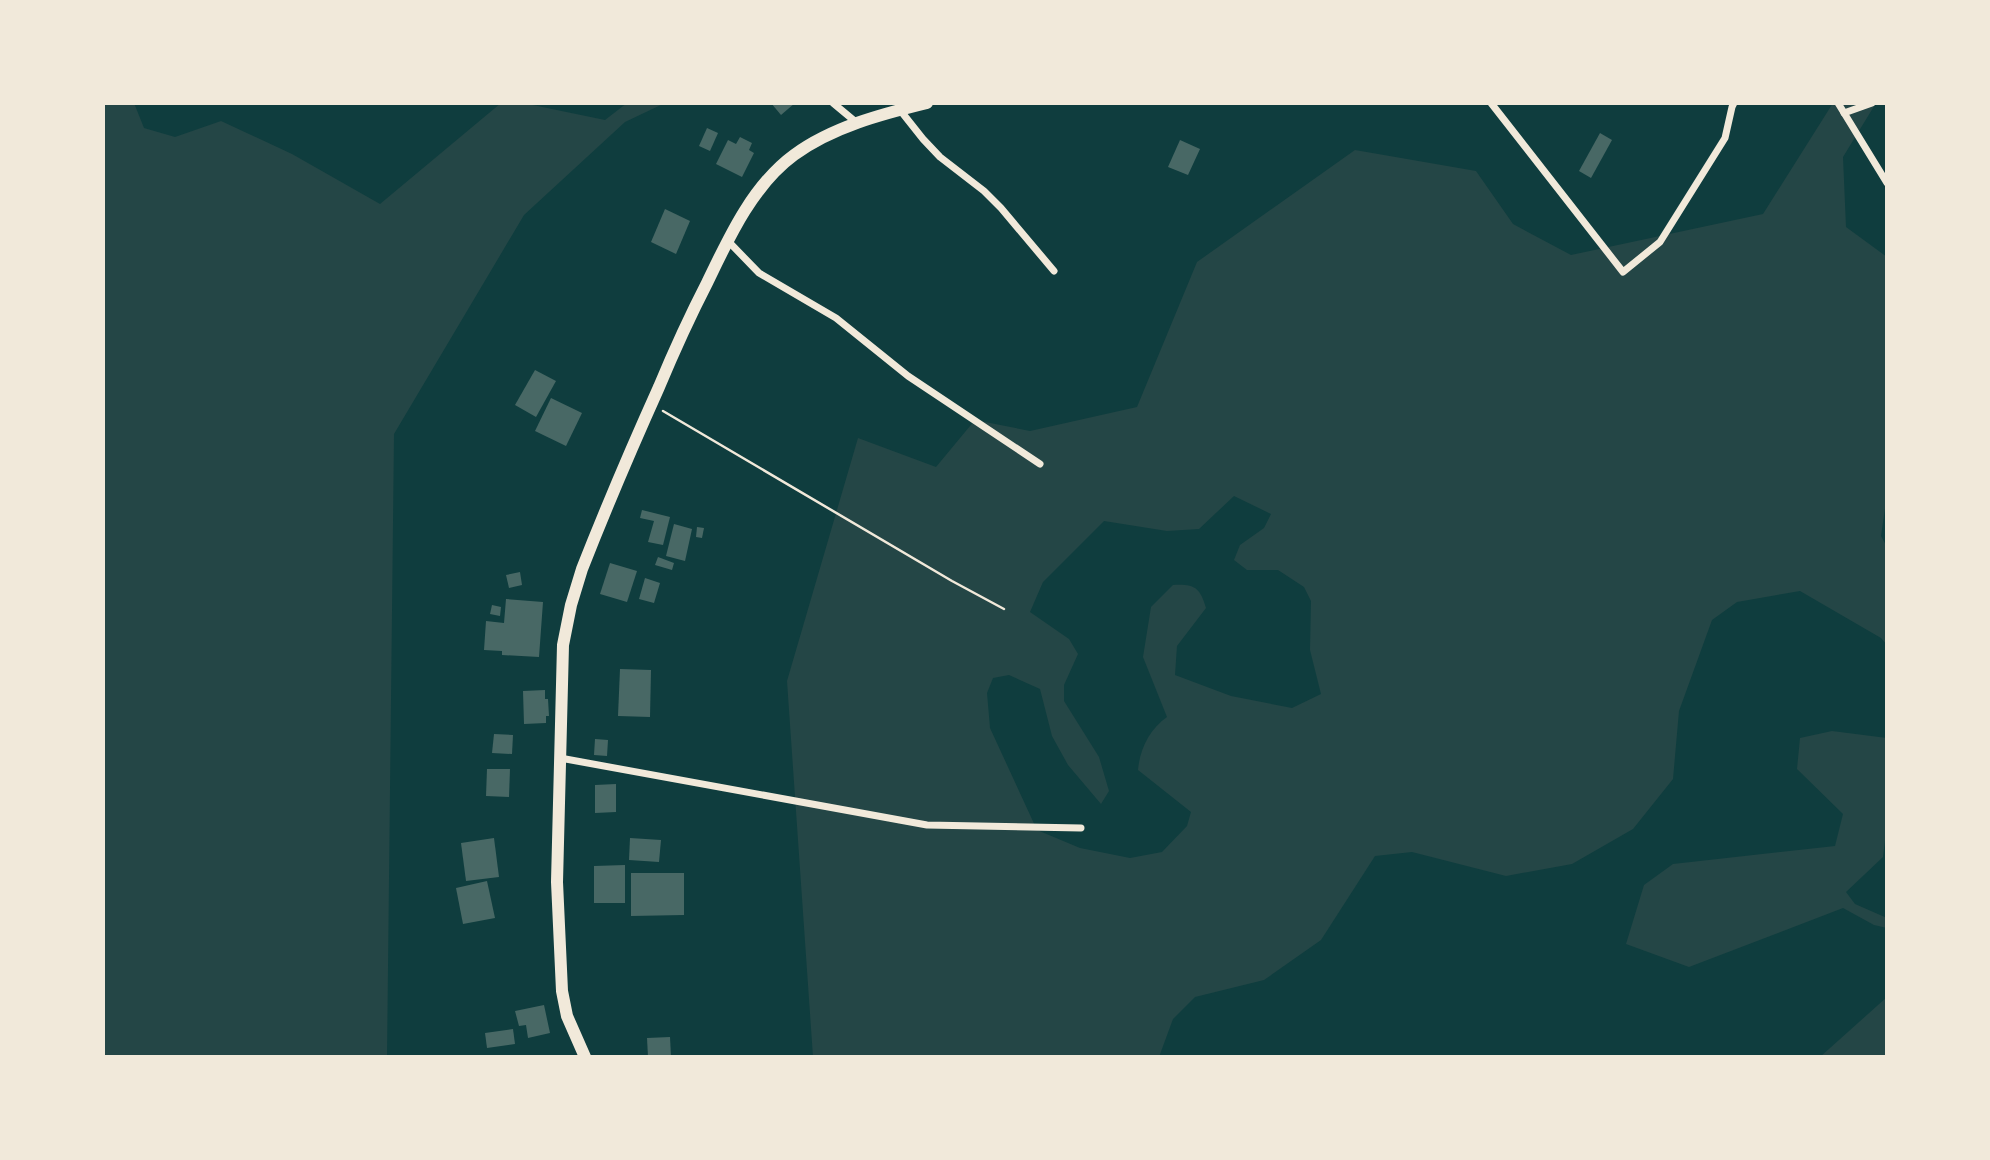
<svg xmlns="http://www.w3.org/2000/svg" width="1990" height="1160" font-family="Spectral,serif">
  <style>
    .green { fill: #244646; fill-rule: evenodd }
    .building { fill: #486865 }
    .lines { fill: none; stroke-linecap: round; stroke-linejoin: round }
    .path { stroke: #f1e9da; stroke-width: 2.5 }
    .minor { stroke: #f1e9da; stroke-width: 7 }
    .tertiary { stroke: #f1e9da; stroke-width: 12 }
  </style>
  <rect width="100%" height="100%" fill="#0f3d3e"/>
  <g class="green">
    <polygon points="103,103 134,103 144,128 175,137 221,121 292,154 380,204 501,103 523,103 605,120 627,103 665,103 625,122 524,215 394,434 387,1057 103,1057"/>
    <path d="M1833,103H1876L1843,157L1846,227L1887,257V495L1881,536L1887,547V645L1881,638L1800,591L1737,602L1712,620L1679,711L1673,779L1633,829L1572,864L1506,876L1412,852L1375,856L1321,940L1264,980L1195,997L1173,1019L1159,1057H813L787,681L858,438L936,467L975,420L1030,431L1137,407L1197,262L1355,150L1476,171L1513,224L1571,255L1763,214ZM1234,496L1271,514L1264,528L1240,545L1234,560L1247,570H1278L1304,587L1311,601L1310,650L1321,694L1292,708L1231,696L1175,675L1177,646L1206,608C1200,587 1194,584 1173,585L1151,607L1143,657L1167,717C1150,729 1140,748 1138,770L1191,812L1187,826L1162,852L1130,858L1080,848L1037,830L990,728L987,693L993,678L1009,675L1040,689L1052,736L1068,765L1101,804L1109,791L1099,757L1064,701V685L1078,654L1069,639L1030,612L1043,582L1104,521L1167,531L1199,529Z"/>
    <polygon points="1832,731 1887,738 1887,824 1883,857 1846,892 1855,904 1887,918 1887,928 1874,925 1843,908 1689,967 1626,944 1644,885 1673,864 1835,846 1843,814 1797,769 1800,738"/>
    <polygon points="1887,997 1887,1057 1820,1057"/>
  </g>
  <g class="building">
    <polygon points="771,103 795,103 781,115"/>
    <polygon points="707,128 718,133 710,151 699,146"/>
    <polygon points="1600,133 1612,140 1591,178 1579,171"/>
    <polygon points="740,137 752,143 749,150 754,153 742,177 716,164 728,140 736,144"/>
    <polygon points="1180,140 1200,149 1188,175 1168,167"/>
    <polygon points="665,209 690,221 676,254 651,242"/>
    <polygon points="535,370 556,381 536,417 515,405"/>
    <polygon points="551,398 582,413 566,446 535,431"/>
    <polygon points="642,510 670,517 663,545 648,542 654,521 640,518"/>
    <polygon points="674,524 692,529 685,561 666,556"/>
    <polygon points="697,527 704,528 702,538 696,537"/>
    <polygon points="658,557 674,563 672,570 655,565"/>
    <polygon points="610,563 637,571 627,602 600,594"/>
    <polygon points="520,572 522,585 509,588 506,575"/>
    <polygon points="645,578 660,583 654,603 639,599"/>
    <polygon points="506,599 543,602 539,657 502,655 502,651 484,650 486,621 504,623"/>
    <polygon points="492,605 501,607 500,616 490,614"/>
    <polygon points="620,669 651,670 650,717 618,716"/>
    <polygon points="545,690 545,699 548,699 549,716 546,716 546,723 524,724 523,691"/>
    <polygon points="494,734 513,735 512,754 492,753"/>
    <polygon points="595,739 608,740 607,756 594,755"/>
    <polygon points="487,769 510,769 509,797 486,796"/>
    <polygon points="616,784 616,812 595,813 595,785"/>
    <polygon points="494,838 499,877 466,881 461,843"/>
    <polygon points="630,838 661,840 659,862 629,860"/>
    <polygon points="625,865 625,903 594,903 594,866"/>
    <polygon points="631,873 684,873 684,915 631,916"/>
    <polygon points="487,881 495,918 463,924 456,888"/>
    <polygon points="544,1005 550,1033 528,1038 526,1025 519,1026 515,1011"/>
    <polygon points="513,1029 515,1044 487,1048 485,1033"/>
    <polygon points="670,1037 671,1057 648,1057 647,1038"/>
  </g>
  <g class="lines">
    <polyline class="path" points="663,411 952,581 1004,609"/>
    <g class="minor">
      <polyline points="833,103 857,123"/>
      <polyline points="1491,103 1623,272 1660,242 1725,138 1732,107 1734,103"/>
      <polyline points="1838,103 1887,183"/>
      <polyline points="900,110 923,139 940,157 984,191 1001,208 1054,271"/>
      <polyline points="1844,113 1872,103"/>
      <polyline points="728,241 759,273 836,318 908,376 1040,464"/>
      <polyline points="560,758 927,825 1081,828"/>
    </g>
    <path class="tertiary" d="M585,1057L567,1016L562,991L557,882L563,645L571,605L582,569C606,508 632,447 659,387C674,351 690,316 708,281C729,237 753,185 794,155C832,127 882,114 927,103"/>
  </g>
  <rect width="1990" height="1160" fill="none" stroke="#f1e9da" stroke-width="210"/>
</svg>
